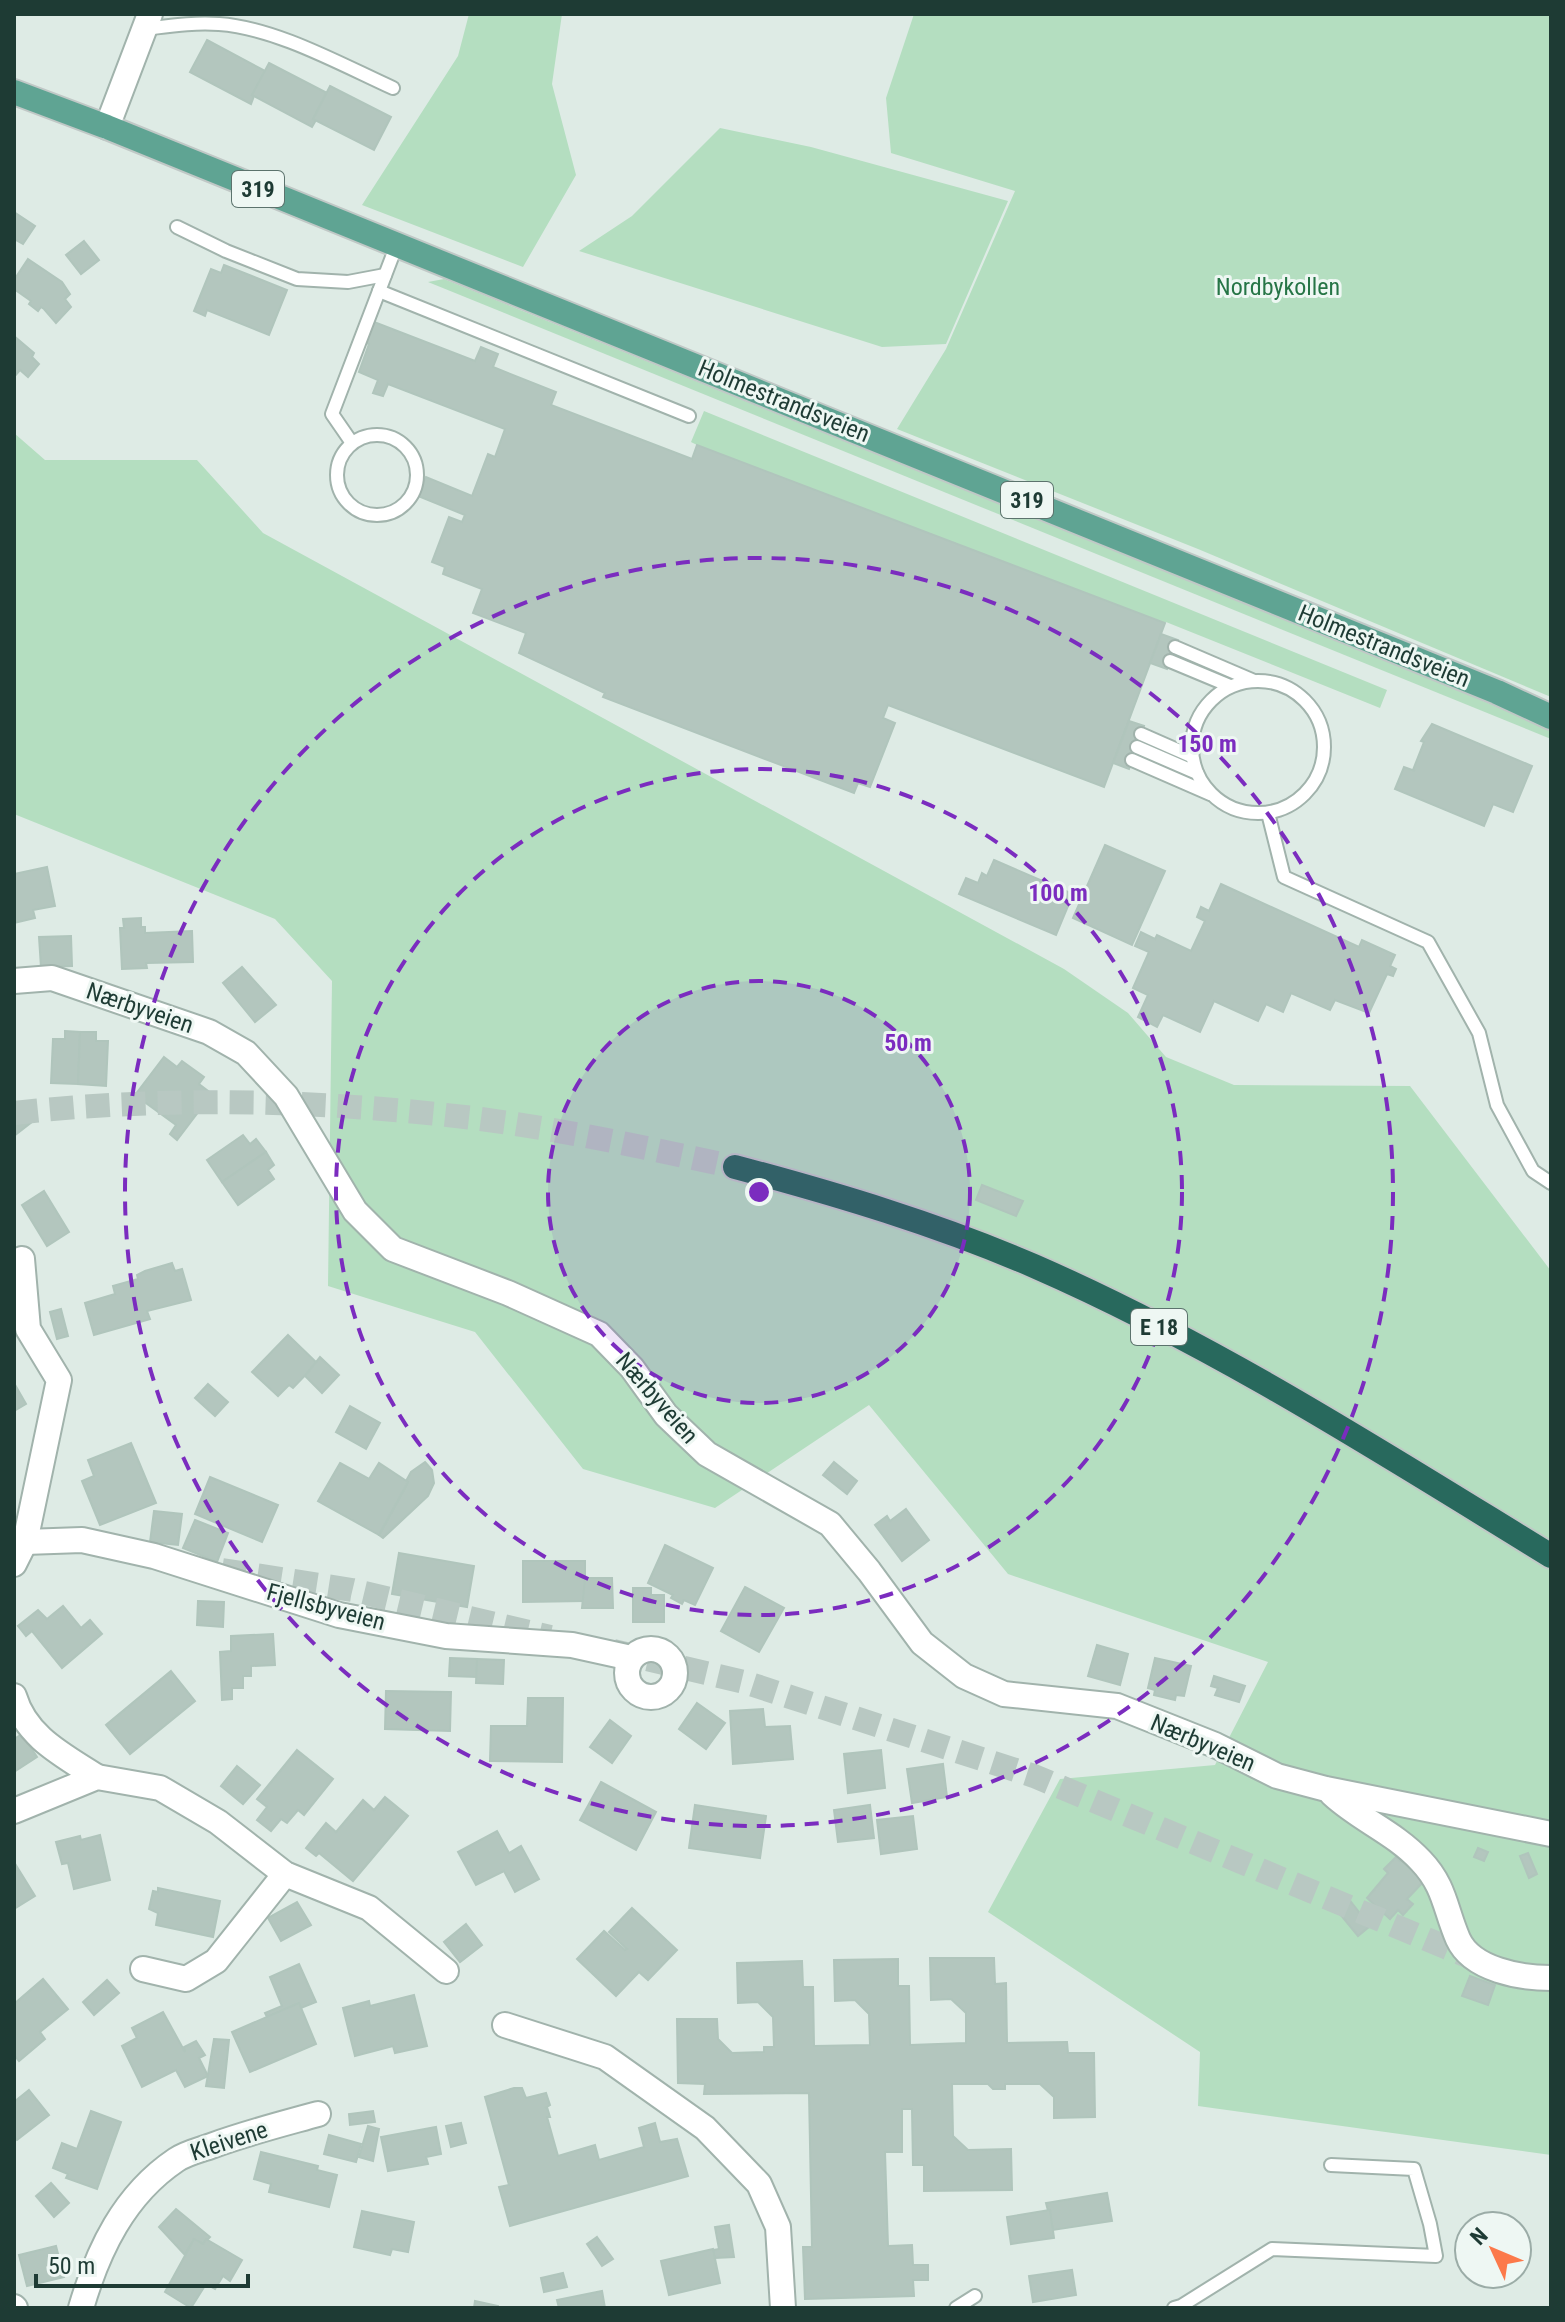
<svg xmlns="http://www.w3.org/2000/svg" width="1565" height="2322" font-family="'Roboto Condensed',sans-serif">
  <style>
    .green { fill: #b4dec0 }
    .building { fill: #b3c6be; stroke: #b0c5bc; stroke-width: 2 }
    .lines { fill: none; stroke-linecap: round; stroke-linejoin: round }
    .motorway-tunnel { stroke: #b8c8c2; stroke-width: 24; stroke-dasharray: 24 12; stroke-linecap: butt }
    .service-casing { stroke: #a1b3ac; stroke-width: 16 }
    .minor-casing { stroke: #a1b3ac; stroke-width: 28 }
    .primary-casing { stroke: #c0c8c6; stroke-width: 28 }
    .motorway-casing { stroke: #c0c8c6; stroke-width: 28 }
    .service { stroke: #fff; stroke-width: 12 }
    .minor { stroke: #fff; stroke-width: 24 }
    .primary { stroke: #5fa493; stroke-width: 24 }
    .motorway { stroke: #28695d; stroke-width: 24 }
    .ring { fill: none; stroke: #7b2cbf; stroke-width: 4; stroke-dasharray: 14 10 }
    .labels { text-anchor: middle; stroke-width: 6; stroke-linejoin: round; paint-order: stroke }
    .shield { fill: #eef7f3; stroke: #5c736d; stroke-width: 2 }
    .shield-label { font-size: 22px; font-weight: bold; fill: #1e3b34 }
    .park-label { font-size: 24px; fill: #267546; stroke: #eef7f3 }
    .street-label { font-size: 24px; fill: #1e3b34; stroke: #eef7f3 }
    .centre { fill: #7b2cbf; stroke: #eef7f3; stroke-width: 4 }
    .ring-label { font-size: 24px; text-anchor: middle; font-weight: bold; fill: #7b2cbf; stroke: #eef7f3; stroke-width: 6; stroke-linejoin: round; paint-order: stroke }
  </style>
  <rect width="100%" height="100%" fill="#deebe5"/>
  <g class="green">
    <polygon points="469,14 562,14 552,84 576,175 523,267 362,205 458,56"/>
    <polygon points="914,14 1551,14 1551,697 1198,549 897,429 946,349 1015,191 891,153 886,98"/>
    <polygon points="720,128 811,147 1008,201 946,344 882,347 579,251 632,216"/>
    <polygon points="444,279 1424,676 1551,730 1551,739 428,282"/>
    <polygon points="704,411 1387,690 1380,708 1166,622 1165,623 697,445 691,442"/>
    <polygon points="14,433 45,460 197,460 263,533 1064,969 1128,1013 1166,1057 1234,1085 1410,1086 1551,1271 1551,2155 1198,2106 1200,2052 988,1912 1060,1779 1215,1765 1268,1662 1008,1574 869,1405 715,1508 583,1469 475,1332 328,1286 332,981 275,919 14,814"/>
  </g>
  <g class="building">
    <polygon points="207,40 265,71 252,95 254,96 251,104 190,72"/>
    <polygon points="269,63 327,93 313,119 316,120 312,127 252,95"/>
    <polygon points="330,86 391,117 374,150 313,119"/>
    <polygon points="14,212 35,226 23,244 14,239"/>
    <polygon points="84,241 99,260 81,274 66,255"/>
    <polygon points="28,259 62,282 70,294 65,299 71,307 56,323 44,309 41,307 38,311 29,304 31,301 14,289 14,280"/>
    <polygon points="224,265 287,290 269,335 207,310 205,316 194,311 211,269 221,273"/>
    <polygon points="374,322 475,361 481,347 498,354 493,367 556,392 551,405 692,459 697,445 1165,623 1104,787 888,705 883,718 895,723 870,787 858,783 854,793 603,697 605,693 519,653 526,633 473,613 482,589 443,574 445,567 432,562 449,517 462,522 465,515 418,496 426,477 472,496 488,454 495,457 505,429 388,384 383,396 373,393 378,380 359,372 369,344 366,343"/>
    <polygon points="14,336 34,353 32,357 39,364 28,377 20,370 14,377"/>
    <polygon points="1161,634 1178,640 1167,669 1150,663"/>
    <polygon points="1129,721 1144,726 1129,769 1113,763"/>
    <polygon points="1432,724 1532,766 1513,812 1493,804 1484,826 1395,789 1404,767 1415,771 1413,770 1424,742 1421,741"/>
    <polygon points="1105,845 1165,871 1132,945 1073,918"/>
    <polygon points="994,860 1073,894 1056,935 959,894 966,878 978,883 982,873 987,876"/>
    <polygon points="47,867 55,906 33,910 35,918 14,923 14,874"/>
    <polygon points="1221,884 1359,947 1362,940 1395,955 1390,966 1396,969 1393,976 1387,974 1369,1013 1335,1000 1330,1010 1291,993 1283,1012 1266,1004 1258,1021 1214,1001 1200,1032 1163,1015 1157,1027 1138,1017 1148,995 1133,988 1149,952 1135,946 1141,932 1155,939 1157,935 1191,951 1205,921 1197,917 1201,907 1209,911"/>
    <polygon points="141,918 141,927 145,927 145,933 192,931 193,962 146,963 147,968 122,969 120,928 124,928 123,919"/>
    <polygon points="71,936 72,966 41,967 39,937"/>
    <polygon points="242,967 276,1005 255,1022 223,983"/>
    <polygon points="65,1031 80,1032 78,1084 51,1083 53,1039 65,1039"/>
    <polygon points="80,1032 96,1032 96,1041 108,1041 106,1086 78,1084"/>
    <polygon points="164,1057 177,1067 182,1061 204,1077 199,1084 212,1094 177,1140 170,1134 176,1125 143,1101 137,1109 129,1103"/>
    <polygon points="27,1106 37,1118 14,1136 14,1117"/>
    <polygon points="243,1135 250,1144 256,1139 266,1152 222,1182 207,1160"/>
    <polygon points="266,1152 274,1165 268,1170 274,1179 238,1205 222,1182"/>
    <polygon points="982,1185 1023,1201 1016,1216 976,1200"/>
    <polygon points="44,1191 69,1232 47,1246 22,1205"/>
    <polygon points="172,1263 175,1271 182,1269 191,1300 147,1311 150,1319 94,1335 85,1303 115,1294 113,1286 138,1279 137,1275 145,1271"/>
    <polygon points="61,1309 68,1336 57,1339 50,1312"/>
    <polygon points="288,1335 317,1363 293,1388 289,1385 278,1396 252,1372"/>
    <polygon points="320,1357 339,1375 322,1393 305,1376"/>
    <polygon points="14,1383 26,1404 14,1411"/>
    <polygon points="208,1384 228,1402 215,1416 195,1398"/>
    <polygon points="350,1406 380,1423 366,1449 336,1432"/>
    <polygon points="131,1443 156,1503 100,1525 82,1481 94,1476 88,1460"/>
    <polygon points="425,1462 432,1470 434,1483 428,1496 383,1538 379,1535 408,1482 406,1481 411,1472"/>
    <polygon points="834,1462 857,1481 847,1494 823,1475"/>
    <polygon points="340,1463 369,1479 379,1463 408,1482 379,1535 318,1501"/>
    <polygon points="210,1477 278,1505 262,1542 195,1514"/>
    <polygon points="906,1509 929,1540 902,1561 875,1525 887,1516 890,1521"/>
    <polygon points="154,1511 182,1514 178,1545 150,1542"/>
    <polygon points="195,1520 228,1533 217,1562 183,1548"/>
    <polygon points="665,1545 713,1568 695,1605 684,1600 682,1604 671,1598 673,1595 648,1583"/>
    <polygon points="399,1553 474,1566 467,1607 392,1594"/>
    <polygon points="523,1561 585,1561 585,1601 523,1602"/>
    <polygon points="585,1578 612,1578 613,1608 582,1608"/>
    <polygon points="745,1587 784,1608 759,1652 721,1631"/>
    <polygon points="633,1588 651,1588 651,1595 664,1595 664,1622 633,1622"/>
    <polygon points="198,1601 224,1602 223,1627 197,1625"/>
    <polygon points="63,1606 81,1628 90,1620 102,1634 62,1668 32,1631 26,1636 18,1626 38,1610 47,1619"/>
    <polygon points="273,1634 275,1665 251,1666 251,1676 243,1676 243,1688 232,1688 232,1699 222,1700 220,1652 231,1651 231,1636"/>
    <polygon points="1097,1645 1128,1654 1120,1685 1088,1676"/>
    <polygon points="450,1658 477,1659 477,1677 449,1676"/>
    <polygon points="1155,1658 1191,1666 1184,1696 1176,1695 1175,1700 1154,1695 1155,1690 1148,1688"/>
    <polygon points="477,1659 504,1660 503,1684 476,1683"/>
    <polygon points="171,1671 195,1701 130,1754 106,1725"/>
    <polygon points="1214,1676 1245,1686 1239,1702 1215,1695 1218,1688 1211,1686"/>
    <polygon points="386,1691 451,1692 450,1731 385,1729"/>
    <polygon points="528,1698 563,1698 562,1762 490,1761 491,1726 527,1726"/>
    <polygon points="697,1703 725,1723 706,1749 679,1729"/>
    <polygon points="763,1709 765,1727 790,1726 793,1759 733,1764 730,1711"/>
    <polygon points="610,1720 631,1736 612,1763 590,1747"/>
    <polygon points="22,1734 37,1757 14,1772 14,1739"/>
    <polygon points="297,1750 333,1779 304,1815 298,1810 287,1823 281,1819 271,1831 257,1820 267,1807 257,1799"/>
    <polygon points="881,1750 885,1788 848,1793 844,1754"/>
    <polygon points="943,1764 947,1797 912,1803 907,1769"/>
    <polygon points="237,1766 260,1785 243,1804 221,1786"/>
    <polygon points="601,1782 656,1812 636,1850 580,1820"/>
    <polygon points="385,1797 408,1816 353,1881 319,1853 316,1856 306,1848 326,1823 336,1832 363,1800 374,1810"/>
    <polygon points="695,1805 766,1816 760,1858 689,1848"/>
    <polygon points="870,1805 874,1838 838,1842 834,1810"/>
    <polygon points="913,1816 917,1849 881,1854 877,1820"/>
    <polygon points="497,1831 509,1853 521,1846 539,1879 515,1892 504,1871 476,1885 458,1852"/>
    <polygon points="100,1835 110,1880 74,1889 68,1863 62,1864 56,1842 80,1836 81,1840"/>
    <polygon points="1478,1848 1488,1852 1484,1861 1474,1857"/>
    <polygon points="1528,1853 1537,1874 1529,1878 1520,1856"/>
    <polygon points="1396,1857 1400,1861 1402,1858 1426,1879 1407,1899 1413,1904 1403,1915 1398,1910 1390,1919 1367,1898 1388,1873 1384,1869"/>
    <polygon points="14,1862 35,1896 14,1909"/>
    <polygon points="158,1888 220,1901 213,1937 156,1925 158,1913 149,1909 153,1891 158,1892"/>
    <polygon points="1348,1898 1370,1926 1358,1936 1335,1908"/>
    <polygon points="297,1902 311,1925 281,1941 268,1918"/>
    <polygon points="632,1908 677,1950 648,1980 639,1972 616,1996 577,1959 604,1931 625,1950 627,1949 609,1932"/>
    <polygon points="466,1924 482,1945 460,1962 444,1942"/>
    <polygon points="930,1958 994,1958 995,1984 1006,1983 1007,2043 1067,2042 1068,2053 1094,2053 1095,2117 1054,2118 1054,2097 1040,2084 1005,2084 1005,2089 993,2089 988,2084 952,2084 953,2136 968,2150 1011,2149 1012,2190 924,2191 924,2165 913,2165 912,2109 902,2109 902,2152 885,2152 888,2246 912,2245 913,2265 928,2265 928,2280 913,2280 914,2296 805,2299 803,2247 812,2247 809,2093 704,2094 705,2084 678,2083 677,2019 717,2019 718,2039 732,2053 764,2052 764,2047 774,2047 773,2017 758,2002 738,2003 737,1963 802,1961 803,1987 813,1987 814,2046 870,2045 869,2014 855,2000 835,2001 834,1960 898,1959 898,1986 909,1986 910,2045 966,2043 966,2013 951,1999 931,2000"/>
    <polygon points="299,1964 316,2002 301,2008 299,2003 267,2017 265,2013 282,2006 270,1977"/>
    <polygon points="1470,1976 1495,1985 1488,2005 1462,1996"/>
    <polygon points="43,1979 68,2009 40,2032 45,2039 19,2061 14,2055 14,2004"/>
    <polygon points="107,1980 119,1993 94,2015 83,2002"/>
    <polygon points="414,1995 427,2046 395,2053 393,2046 355,2056 343,2008 369,2001 370,2006"/>
    <polygon points="299,2003 316,2044 250,2072 232,2032"/>
    <polygon points="163,2012 185,2052 184,2047 196,2041 205,2055 199,2058 208,2076 185,2087 176,2070 142,2087 122,2046 137,2038 132,2028"/>
    <polygon points="214,2039 229,2040 224,2088 206,2086"/>
    <polygon points="514,2088 522,2088 526,2098 546,2093 550,2105 545,2108 547,2107 550,2117 547,2117 558,2156 595,2145 599,2160 644,2147 639,2128 655,2123 660,2142 677,2139 688,2176 510,2226 499,2187 509,2185 485,2097"/>
    <polygon points="29,2090 49,2115 17,2140 14,2137 14,2102"/>
    <polygon points="91,2111 121,2122 97,2189 66,2178 68,2174 53,2168 62,2143 77,2149"/>
    <polygon points="373,2111 375,2122 350,2125 349,2114"/>
    <polygon points="461,2123 466,2143 451,2147 446,2126"/>
    <polygon points="368,2126 379,2129 373,2161 359,2157"/>
    <polygon points="436,2127 441,2154 426,2157 428,2164 388,2171 381,2137"/>
    <polygon points="329,2135 361,2144 356,2162 324,2154"/>
    <polygon points="261,2152 318,2166 317,2170 337,2175 329,2207 269,2192 271,2184 254,2179"/>
    <polygon points="51,2183 69,2203 54,2217 36,2196"/>
    <polygon points="1107,2193 1112,2221 1053,2230 1046,2203"/>
    <polygon points="176,2209 210,2237 203,2244 194,2239 185,2255 159,2227"/>
    <polygon points="1050,2210 1054,2238 1011,2244 1007,2217"/>
    <polygon points="362,2211 414,2222 408,2252 392,2249 390,2255 354,2247"/>
    <polygon points="729,2225 734,2257 715,2258 713,2250 719,2249 715,2227"/>
    <polygon points="597,2237 613,2259 602,2266 587,2244"/>
    <polygon points="194,2239 203,2244 206,2239 242,2260 230,2281 223,2276 215,2289 206,2284 191,2308 165,2292"/>
    <polygon points="56,2246 64,2277 27,2286 19,2255"/>
    <polygon points="713,2249 720,2283 669,2295 661,2261"/>
    <polygon points="1072,2270 1076,2295 1033,2302 1029,2276"/>
    <polygon points="563,2273 567,2287 544,2292 541,2278"/>
    <polygon points="602,2291 605,2308 559,2308 557,2300"/>
    <polygon points="475,2301 498,2306 498,2308 474,2308"/>
  </g>
  <g class="lines">
    <g class="motorway-tunnel">
      <path d="M14,1113C166,1096 322,1100 473,1118C561,1129 648,1148 735,1167"/>
      <polyline points="222,1570 352,1590 550,1637"/>
      <polyline points="613,1651 744,1682 1034,1776 1477,1960"/>
    </g>
    <defs>
      <g id="service">
        <path d="M144,29C169,26 194,22 219,24C276,28 340,64 393,88"/>
        <polyline points="177,227 226,251 297,279 348,282 385,275"/>
        <polyline points="379,291 689,416"/>
        <circle cx="377" cy="475" r="40"/>
        <polyline points="352,443 332,414 397,244"/>
        <polyline points="1175,647 1252,680"/>
        <polyline points="1170,661 1230,686"/>
        <circle cx="1258" cy="747" r="66"/>
        <polyline points="1141,734 1191,756"/>
        <polyline points="1137,747 1197,773"/>
        <polyline points="1132,760 1210,794"/>
        <polyline points="1268,813 1284,877 1428,942 1479,1033 1497,1105 1533,1171 1551,1183"/>
        <polyline points="956,2308 975,2296"/>
        <polyline points="1174,2308 1181,2306 1272,2249 1436,2256 1430,2224 1414,2169 1331,2165"/>
      </g>
      <g id="minor">
        <polyline points="107,127 150,14"/>
        <polyline points="14,981 52,978 209,1032 246,1053 286,1096 355,1211 393,1249 508,1293 599,1334 632,1368 666,1415 707,1454 830,1524 869,1571 922,1643 964,1676 1004,1694 1117,1706 1215,1745 1277,1776 1326,1789 1551,1834"/>
        <polyline points="14,1546 25,1542 82,1540 154,1556 339,1615 446,1636 572,1645 631,1658"/>
        <polyline points="14,1564 25,1542 59,1380 28,1329 22,1259"/>
        <circle cx="651" cy="1673" r="24"/>
        <path d="M14,1696C26,1737 63,1755 97,1777"/>
        <path d="M1332,1794C1360,1820 1394,1832 1421,1861C1445,1886 1445,1909 1458,1939C1472,1970 1521,1978 1551,1978"/>
        <polyline points="14,1811 97,1777 160,1788 218,1822 285,1874 369,1908 446,1971"/>
        <polyline points="143,1969 186,1979 216,1961 285,1874"/>
        <polyline points="505,2025 605,2057 705,2128 759,2184 778,2227 783,2308"/>
        <polyline points="14,2307 15,2308"/>
        <path d="M81,2308C98,2250 124,2195 176,2160C186,2153 200,2150 211,2146C246,2133 282,2124 318,2114"/>
      </g>
      <polyline id="primary" points="14,92 107,127 1497,692 1551,717"/>
      <path id="motorway" d="M735,1167C836,1194 937,1224 1034,1266C1215,1345 1383,1453 1551,1556"/>
    </defs>
    <use href="#service" class="service-casing"/>
    <use href="#minor" class="minor-casing"/>
    <use href="#primary" class="primary-casing"/>
    <use href="#motorway" class="motorway-casing"/>
    <use href="#service" class="service"/>
    <use href="#minor" class="minor"/>
    <use href="#primary" class="primary"/>
    <use href="#motorway" class="motorway"/>
  </g>
  <circle cx="759" cy="1192" r="211" fill="#7b2cbf" fill-opacity=".12"/>
  <g class="ring">
    <circle cx="759" cy="1192" r="211"/>
    <circle cx="759" cy="1192" r="423"/>
    <circle cx="759" cy="1192" r="634"/>
  </g>
  <g class="labels">
    <g class="shield">
      <rect x="232" y="171" width="52" height="36" rx="6"/>
      <rect x="1001" y="482" width="52" height="36" rx="6"/>
      <rect x="1131" y="1309" width="56" height="36" rx="6"/>
    </g>
    <g class="shield-label">
      <text x="258" y="197">319</text>
      <text x="1027" y="508">319</text>
      <text x="1159" y="1335">E 18</text>
    </g>
    <g class="park-label">
      <text x="1278" y="295">Nordbykollen</text>
    </g>
    <g class="street-label">
      <text transform="translate(784 401) rotate(22)" y="8">Holmestrandsveien</text>
      <text transform="translate(1384 646) rotate(22)" y="8">Holmestrandsveien</text>
      <text transform="translate(140 1008) rotate(19)" y="8">Nærbyveien</text>
      <text transform="translate(657 1398) rotate(49)" y="8">Nærbyveien</text>
      <text transform="translate(326 1607) rotate(15)" y="8">Fjellsbyveien</text>
      <text transform="translate(1203 1743) rotate(23)" y="8">Nærbyveien</text>
      <text transform="translate(229 2141) rotate(-18)" y="8">Kleivene</text>
    </g>
  </g>
  <circle cx="759" cy="1192" r="12" class="centre"/>
  <g class="ring-label">
    <text x="1207" y="752">150 m</text>
    <text x="1058" y="901">100 m</text>
    <text x="908" y="1051">50 m</text>
  </g>
  <rect width="1565" height="2322" fill="none" stroke="#1e3b34" stroke-width="32"/>
  <g transform="translate(1493 2250) rotate(314)"><circle r="38" fill="#eef7f3" stroke="#9baca7" stroke-width="2"/>
  <path d="M0-6L14 30L0 20L-14 30Z" fill="#fc794a"/>
  <text y="-12" font-size="22" font-weight="bold" text-anchor="middle" fill="#1e3b34">N</text>
  </g>
  <path d="M36 2274v12h212v-12" fill="none" stroke="#1e3b34" stroke-width="4"/>
  <text x="48" y="2274" font-size="24" fill="#1e3b34" stroke="#eef7f3" stroke-width="6" paint-order="stroke">50 m</text>
</svg>
